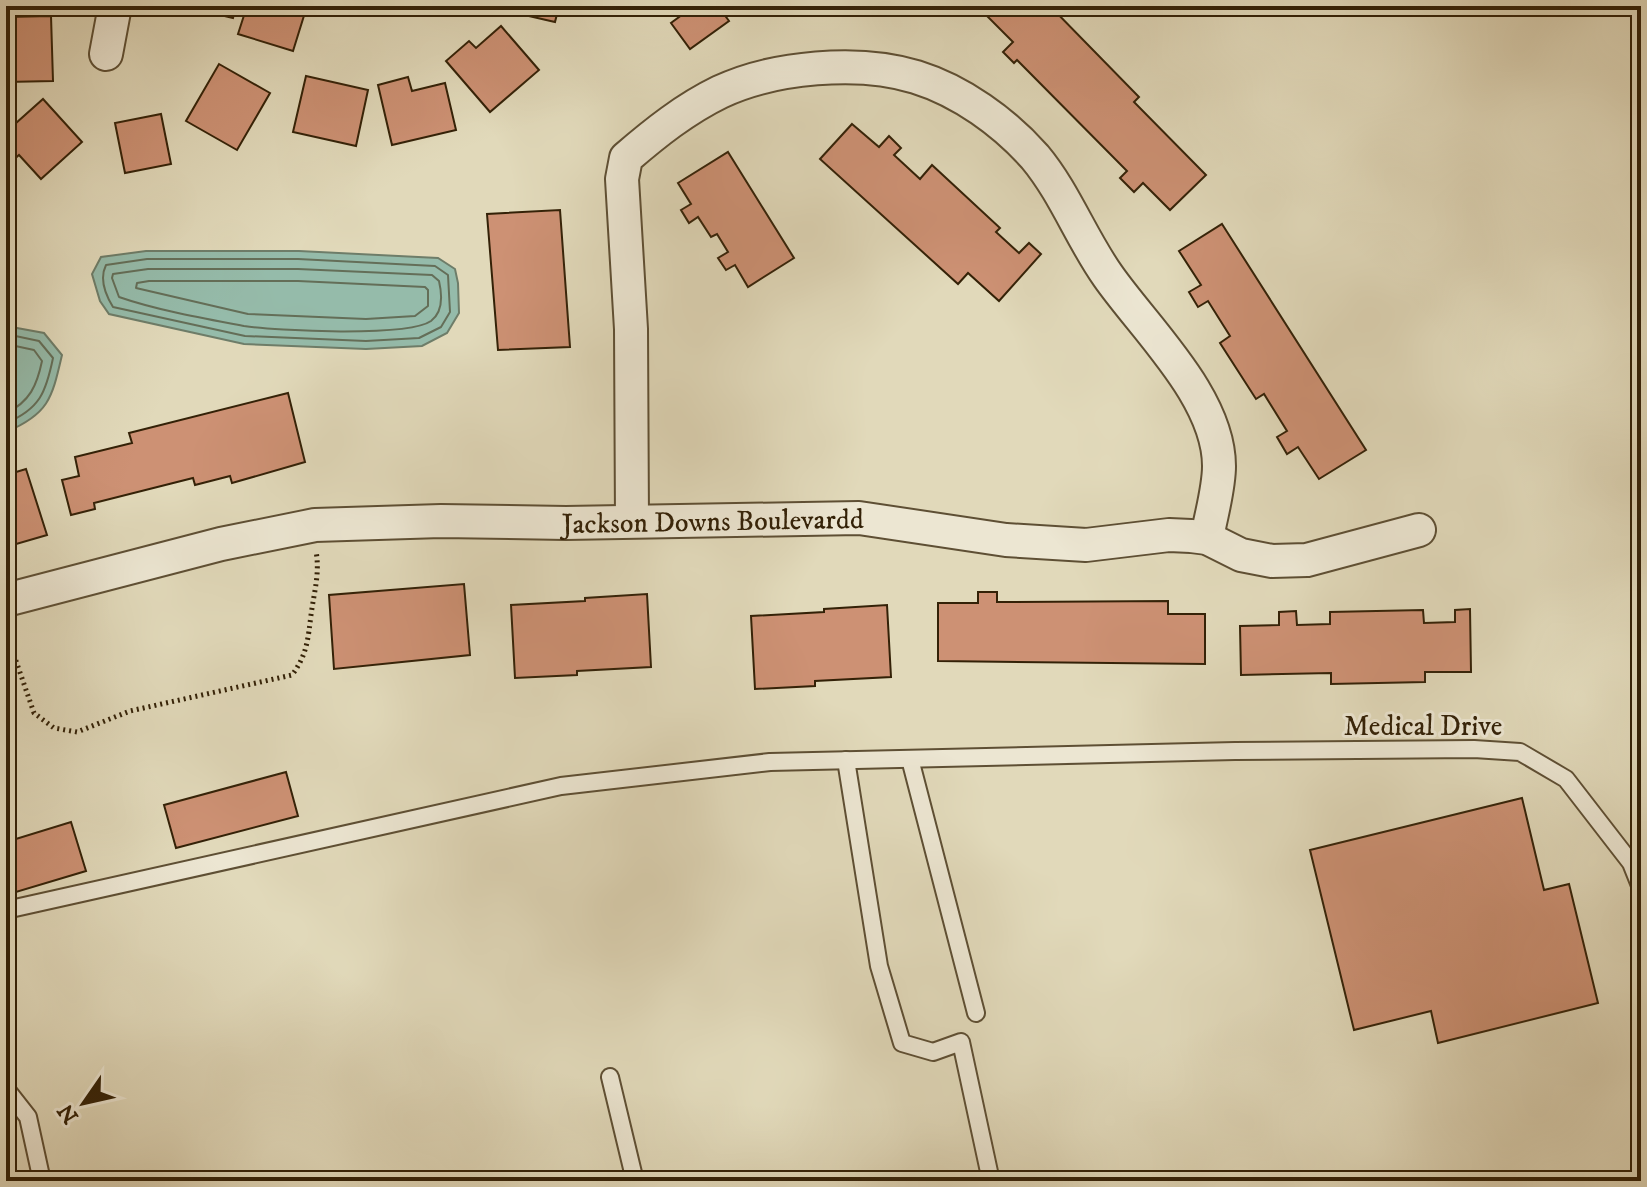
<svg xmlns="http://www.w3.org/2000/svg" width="1647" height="1187" font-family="'IM FELL DW Pica',serif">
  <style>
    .water { fill: #95bbaa; stroke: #6e7d69; stroke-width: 2 }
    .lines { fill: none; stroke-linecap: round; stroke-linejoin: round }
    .shore { stroke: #646e58; stroke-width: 2 }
    .building { fill: #cd9174; stroke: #332107; stroke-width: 2 }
    .service-casing { stroke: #5e4f34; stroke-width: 20 }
    .minor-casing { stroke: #5e4f34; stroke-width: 36 }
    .path { stroke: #332107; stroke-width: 5; stroke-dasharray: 2 4; stroke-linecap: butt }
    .service { stroke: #ece6d2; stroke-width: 16 }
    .minor { stroke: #ece6d2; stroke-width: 32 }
    .labels { text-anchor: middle; stroke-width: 6; stroke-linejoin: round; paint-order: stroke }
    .street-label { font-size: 28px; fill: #332107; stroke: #ece6d2 }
  </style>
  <rect width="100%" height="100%" fill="#e1d9ba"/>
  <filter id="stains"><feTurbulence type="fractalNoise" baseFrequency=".0025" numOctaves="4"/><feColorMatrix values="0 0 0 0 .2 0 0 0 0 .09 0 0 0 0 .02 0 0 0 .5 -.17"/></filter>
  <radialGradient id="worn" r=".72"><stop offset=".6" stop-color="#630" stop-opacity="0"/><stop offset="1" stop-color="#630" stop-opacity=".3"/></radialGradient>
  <g class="water">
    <polygon points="146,251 299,251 438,258 455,269 458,283 459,313 447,333 422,346 366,349 244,344 109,314 100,301 92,274 101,257"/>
    <path d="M6,326L44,333L62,355C52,398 49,414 6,432Z"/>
  </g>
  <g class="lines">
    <g class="shore">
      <path d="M147,259H298L435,266L448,275L450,312L441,327L419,338L366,341L245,336L113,307C105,294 99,279 106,265Z"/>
      <path d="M148,269H298L432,275L439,281C442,294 443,312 431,321C408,337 276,331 244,326C206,319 156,310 119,297L112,278L113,274Z"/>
      <polygon points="149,281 298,281 425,287 428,290 428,306 415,316 366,319 248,314 136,288 137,283"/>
      <path d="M6,334L39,341L53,358C46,392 40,409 6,423"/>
      <path d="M6,344L34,350L42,361C37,385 30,402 6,413"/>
    </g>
  </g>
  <g class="building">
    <polygon points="191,6 236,6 233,18 191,8"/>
    <polygon points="247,6 307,6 293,51 238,34"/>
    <polygon points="504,6 559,6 555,22 503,10"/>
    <polygon points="694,6 718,6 729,21 690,49 671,23"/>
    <polygon points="775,6 820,6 820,7 776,12"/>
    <polygon points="996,6 1050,6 1139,97 1134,102 1206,175 1170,210 1143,183 1134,192 1120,178 1127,171 1017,60 1014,63 1003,52 1013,42 987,16"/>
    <polygon points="51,16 53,81 6,82 6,17"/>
    <polygon points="501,26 539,70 490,112 446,61 469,41 476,48"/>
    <polygon points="219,64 270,93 237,150 186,121"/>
    <polygon points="306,76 368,90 356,146 293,132"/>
    <polygon points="408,77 412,91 445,83 456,130 392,145 378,85"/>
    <polygon points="43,99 82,142 41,179 19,155 12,161 6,154 6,132"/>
    <polygon points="161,114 171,164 125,173 115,123"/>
    <polygon points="852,124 879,147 889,136 901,148 894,155 920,179 932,165 1000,228 996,232 1019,253 1029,243 1041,254 999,301 968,273 958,284 820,159"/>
    <polygon points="728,152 794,258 748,287 735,265 726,270 718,258 728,252 717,234 711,237 698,217 689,223 681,210 691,204 678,183"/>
    <polygon points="560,210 570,347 498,350 487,214"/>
    <polygon points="1222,224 1366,450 1319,479 1298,447 1287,454 1277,437 1287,431 1264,394 1256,399 1220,343 1230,336 1208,301 1198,307 1189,292 1201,285 1179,251"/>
    <polygon points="288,393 305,462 232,483 230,476 195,485 193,478 94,503 95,509 71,515 62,480 79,476 75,457 132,443 129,433"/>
    <polygon points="26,469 47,535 6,547 6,475"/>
    <polygon points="464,584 470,655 334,669 329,595"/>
    <polygon points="978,592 997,592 997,602 1168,601 1168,614 1205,614 1205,664 938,661 938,603 978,603"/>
    <polygon points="647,594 651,667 577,671 577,675 515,678 511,605 585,601 585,598"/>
    <polygon points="887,605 891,677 815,681 815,686 755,689 751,616 824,612 824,609"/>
    <polygon points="1470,609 1471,672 1425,672 1425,682 1331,684 1331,673 1241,675 1240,626 1279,625 1279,612 1296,611 1297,625 1330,624 1330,612 1423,610 1424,623 1455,622 1455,610"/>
    <polygon points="286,772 298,816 176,848 164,805"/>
    <polygon points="1522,798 1544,890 1569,884 1598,1003 1438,1043 1431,1011 1354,1030 1310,850"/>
    <polygon points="71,822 86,871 6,895 6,842"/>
  </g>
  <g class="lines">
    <defs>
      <g id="service">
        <polyline points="910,759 976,1013"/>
        <polyline points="846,760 879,966 902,1043 933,1052 961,1042 991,1181"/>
        <polyline points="6,910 561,786 770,762 1235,751 1474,749 1520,752 1566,779 1631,863 1641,888"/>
        <polyline points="610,1077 635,1181"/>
        <polyline points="6,1089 28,1117 42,1181"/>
      </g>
      <g id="minor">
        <polyline points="106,54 115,6"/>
        <path d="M632,521L631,329L622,179L626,158C655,133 685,109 720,92C773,67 859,59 916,77C961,91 1004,122 1035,157C1065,193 1081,238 1108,276C1145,329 1219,397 1219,466C1219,489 1211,515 1207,538"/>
        <path id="s1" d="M6,600L221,544L315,525L441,521L566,523L859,518L1006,540L1086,545L1169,535L1191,536L1207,538L1241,555L1272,561L1307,560L1419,530"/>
      </g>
    </defs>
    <use href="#service" class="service-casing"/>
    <use href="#minor" class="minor-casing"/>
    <path class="path" d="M6,632L34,713L54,728L77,732L130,711L292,675C307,655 308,639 311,615C314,592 320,574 316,551"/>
    <use href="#service" class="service"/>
    <use href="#minor" class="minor"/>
  </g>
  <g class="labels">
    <g class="street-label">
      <text dy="10" stroke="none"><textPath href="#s1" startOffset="716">Jackson Downs Boulevardd</textPath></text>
      <text x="1423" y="735">Medical Drive</text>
    </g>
  </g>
  <rect width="1647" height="1187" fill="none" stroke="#e1d9ba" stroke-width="32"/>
  <rect x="8" y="8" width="1631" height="1171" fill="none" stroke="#332107" stroke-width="4"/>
  <rect x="16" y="16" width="1615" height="1155" fill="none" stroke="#332107" stroke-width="2"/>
  <g transform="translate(84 1103) rotate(236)" stroke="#ece6d2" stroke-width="6" paint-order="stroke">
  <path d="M0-6L14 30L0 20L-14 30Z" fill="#332107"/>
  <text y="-12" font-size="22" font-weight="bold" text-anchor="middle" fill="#332107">N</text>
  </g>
  <rect width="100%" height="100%" filter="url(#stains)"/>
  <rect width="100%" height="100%" fill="url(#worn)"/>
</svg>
